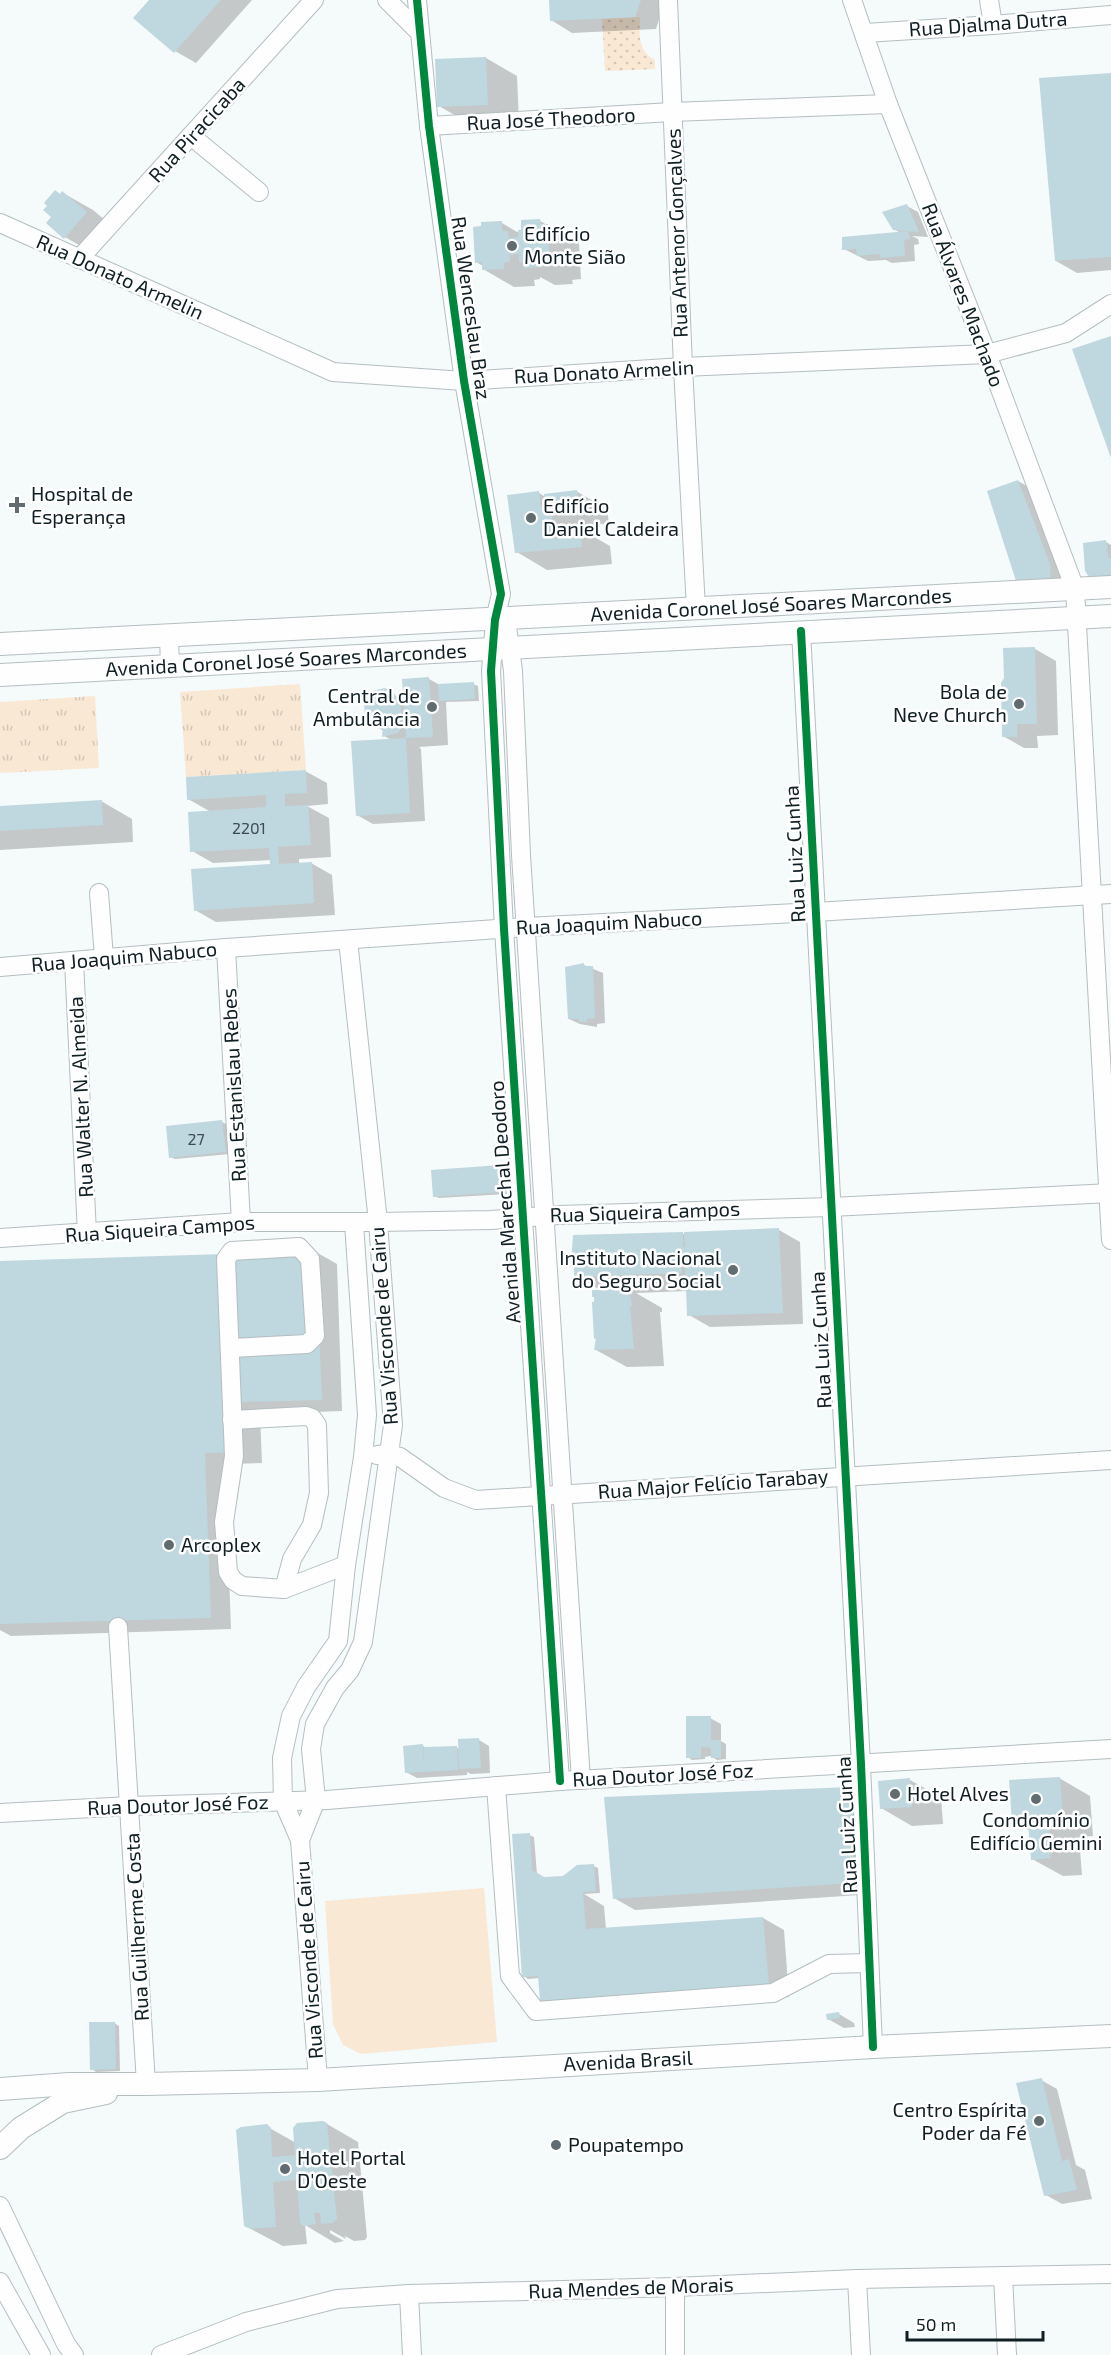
<svg xmlns="http://www.w3.org/2000/svg" width="1111" height="2355" font-family="'Exo 2',sans-serif">
  <style>
    .grass { fill: url(#grass-tufts) }
    .park { fill: #f9e8d4 }
    .garden { fill: url(#garden-dots) }
    .shadow { fill: #0003 }
    .building { fill: #bfd7de }
    .lines { fill: none; stroke-linecap: round; stroke-linejoin: round }
    .minor-casing { stroke: #b4bec1; stroke-width: 20 }
    .major-casing { stroke: #b4bec1; stroke-width: 24 }
    .minor { stroke: #fefefe; stroke-width: 18 }
    .major { stroke: #fefefe; stroke-width: 22 }
    .cycleway-casing { stroke: #fff; stroke-width: 11 }
    .cycleway { stroke: #00873e; stroke-width: 8 }
    .poi-dot { fill: #606c6f; stroke: #fff; stroke-width: 2 }
    .labels { text-anchor: middle; stroke-width: 5; stroke-linejoin: round; paint-order: stroke }
    .number-label { font-size: 16px; fill: #3b4d52 }
    .street-label { font-size: 20px; fill: #0f1f24; stroke: #fff }
    .poi-label { font-size: 20px; fill: #0f1f24; stroke: #fff; text-anchor: start }
  </style>
  <defs>
    <pattern id="grass-tufts" width="24" height="20" patternUnits="userSpaceOnUse" patternTransform="scale(1.5)"><rect width="24" height="20" fill="#f9e8d4"/><path d="M3 7l-1-3M5 7V3M7 7l1-3M15 17l-1-3M17 17v-4M19 17l1-3" fill="none" stroke="#d4c7b6"/></pattern>
    <pattern id="garden-dots" width="8" height="8" patternUnits="userSpaceOnUse" patternTransform="scale(1.5)"><rect width="8" height="8" fill="#f9e8d4"/><path d="M2 2h.1M6 6h.1" fill="none" stroke="#d4c7b6" stroke-width="1.8" stroke-linecap="round"/></pattern>
  </defs>
  <rect width="100%" height="100%" fill="#f5fafb"/>
  <g class="grass">
    <polygon points="300,684 306,770 186,777 180,692"/>
    <polygon points="95,696 99,768 0,773 0,702"/>
  </g>
  <polygon class="park" points="484,1888 497,2042 361,2054 343,2045 333,2024 325,1901"/>
  <path class="garden" d="M640,17C639,35 638,51 655,60V69L605,71L602,19Z"/>
  <g class="shadow">
    <polygon points="151,0 252,0 196,63 175,51"/>
    <polygon points="550,0 665,0 656,29 572,33 551,20"/>
    <polygon points="486,58 517,76 519,122 470,124 439,106"/>
    <polygon points="1111,74 1111,270 1077,273 1056,261"/>
    <polygon points="63,193 93,210 117,230 96,255 65,237 53,217"/>
    <polygon points="907,206 918,212 928,237 912,236 918,239 919,244 914,245 915,261 892,263 886,260 868,261 844,249 902,234 894,229"/>
    <polygon points="540,221 579,243 581,279 572,280 573,284 555,285 540,277 540,279 534,280 535,286 514,287 483,269 483,266 476,262 502,223 517,232 523,232"/>
    <polygon points="1018,481 1039,493 1072,580 1040,595"/>
    <polygon points="576,491 607,509 609,523 581,527 582,530 610,546 612,564 547,570 517,552 539,493 544,496"/>
    <polygon points="1106,542 1111,545 1111,588"/>
    <polygon points="1005,649 1035,649 1056,661 1058,735 1037,736 1038,748 1024,748 1003,736"/>
    <polygon points="429,679 440,685 473,684 478,686 479,701 446,702 448,745 419,747 421,749 425,821 373,824 357,815 392,740 384,736 384,731 373,725 385,690 405,701 404,680"/>
    <polygon points="305,771 327,783 328,804 307,806 329,818 331,857 299,859 299,864 311,863 332,875 335,915 216,922 195,910 271,866 271,860 213,863 192,851 211,812 188,799"/>
    <polygon points="101,801 132,819 133,842 0,850 0,807"/>
    <polygon points="584,965 603,973 605,1023 597,1024 597,1027 580,1024 569,1019"/>
    <polygon points="222,1122 226,1124 230,1154 175,1159 171,1157"/>
    <polygon points="501,1167 505,1170 507,1194 439,1198 434,1196"/>
    <polygon points="779,1230 800,1242 803,1324 710,1327 689,1315 688,1291 636,1293 662,1308 662,1312 660,1312 664,1366 627,1367 596,1350 597,1339 595,1338 602,1291 576,1276 682,1233 686,1235"/>
    <polygon points="316,1252 337,1264 342,1411 260,1414 262,1463 225,1464 231,1629 11,1636 0,1630 0,1262"/>
    <polygon points="710,1718 721,1724 721,1741 726,1744 726,1759 717,1760 710,1756 705,1757 705,1759 692,1760 688,1757"/>
    <polygon points="479,1740 489,1746 490,1773 471,1774 467,1772 467,1775 417,1778 406,1772 423,1746 427,1748 456,1747 459,1749"/>
    <polygon points="1059,1778 1090,1796 1093,1836 1079,1837 1082,1875 1063,1876 1032,1859 1030,1831 1013,1821"/>
    <polygon points="910,1780 941,1797 943,1824 912,1826 881,1808"/>
    <polygon points="850,1789 871,1801 875,1894 635,1910 614,1898"/>
    <polygon points="529,1835 534,1837 537,1874 544,1878 564,1877 593,1866 598,1868 600,1893 584,1894 604,1906 606,1929 763,1918 784,1930 789,1997 562,2012 541,2000 540,1978 528,1979 524,1976"/>
    <polygon points="839,2014 854,2023 855,2027 844,2028 828,2019"/>
    <polygon points="114,2023 119,2026 120,2071 96,2072 92,2069"/>
    <polygon points="1041,2080 1057,2089 1076,2165 1085,2170 1092,2199 1062,2204 1046,2195"/>
    <polygon points="327,2124 358,2142 367,2237 365,2240 354,2241 345,2236 346,2239 330,2230 330,2233 344,2241 335,2243 305,2225 307,2244 283,2246 245,2226 266,2126 296,2143"/>
  </g>
  <g class="building">
    <polygon points="149,0 221,0 174,53 133,18"/>
    <polygon points="549,0 641,0 635,17 550,21"/>
    <polygon points="486,57 488,105 437,107 435,59"/>
    <polygon points="1111,73 1111,257 1055,261 1039,78"/>
    <polygon points="55,190 60,194 62,191 87,212 64,239 46,223 51,217 43,210 47,206 44,203"/>
    <polygon points="907,204 919,232 893,230 882,212"/>
    <polygon points="540,219 541,224 548,224 550,262 542,263 542,267 523,268 523,262 519,262 519,254 510,255 510,262 504,263 504,269 482,270 482,262 475,263 473,227 481,226 481,222 502,221 502,231 508,231 509,238 518,237 518,230 521,230 521,220"/>
    <polygon points="908,231 910,239 904,240 905,256 880,258 880,254 857,256 856,249 842,250 842,237"/>
    <polygon points="1111,336 1111,458 1072,349"/>
    <polygon points="1018,480 1051,567 1049,584 1017,584 987,491"/>
    <polygon points="577,490 579,506 551,510 555,539 561,538 560,529 580,526 582,547 515,553 507,495 539,491 541,507 545,506 544,494"/>
    <polygon points="1106,540 1108,558 1111,558 1111,576 1089,577 1085,571 1083,543"/>
    <polygon points="1035,647 1037,724 1017,724 1017,737 1002,737 1001,683 1004,678 1003,648"/>
    <polygon points="429,677 433,737 406,738 402,679"/>
    <polygon points="474,682 475,699 439,701 438,684"/>
    <polygon points="385,688 394,693 400,704 403,716 401,728 398,733 382,737 383,726 372,726 365,717 364,702 372,691"/>
    <polygon points="406,738 410,813 356,816 351,741"/>
    <polygon points="306,770 307,793 285,794 285,806 308,805 311,845 278,847 279,864 312,862 314,903 194,911 191,869 270,864 269,848 190,852 188,812 266,807 266,795 187,800 186,777"/>
    <polygon points="102,800 103,825 0,831 0,806"/>
    <polygon points="584,963 584,966 593,966 595,1018 587,1019 587,1022 579,1022 579,1019 568,1019 565,967"/>
    <polygon points="222,1120 226,1152 169,1158 166,1126"/>
    <polygon points="501,1165 503,1192 433,1197 431,1170"/>
    <polygon points="779,1228 783,1313 687,1316 685,1260 681,1260 682,1273 574,1277 574,1264 571,1264 573,1235 683,1232 683,1247 685,1247 684,1232"/>
    <polygon points="316,1251 322,1400 240,1402 241,1452 205,1453 211,1618 0,1624 0,1261"/>
    <polygon points="631,1289 632,1295 630,1295 632,1306 630,1306 634,1349 594,1350 596,1338 594,1339 592,1302 594,1302 594,1297 592,1297 592,1290"/>
    <polygon points="686,1716 711,1716 711,1740 721,1740 721,1758 711,1758 711,1748 701,1747 701,1758 686,1758"/>
    <polygon points="479,1738 481,1768 459,1769 458,1739"/>
    <polygon points="423,1744 424,1765 424,1747 457,1746 458,1770 405,1773 403,1746"/>
    <polygon points="1060,1777 1063,1819 1049,1820 1051,1858 1031,1860 1028,1821 1012,1822 1009,1780"/>
    <polygon points="910,1778 912,1807 880,1809 878,1781"/>
    <polygon points="851,1787 854,1883 613,1899 604,1797"/>
    <polygon points="530,1833 532,1870 539,1874 544,1877 563,1876 577,1865 594,1864 596,1891 583,1892 586,1929 763,1917 769,1985 540,2001 538,1976 522,1977 512,1834"/>
    <polygon points="839,2012 840,2018 827,2020 826,2014"/>
    <polygon points="89,2022 115,2022 116,2069 90,2070"/>
    <polygon points="1042,2078 1062,2161 1069,2159 1077,2190 1044,2196 1016,2083"/>
    <polygon points="323,2121 327,2123 337,2219 333,2223 321,2224 320,2213 314,2213 316,2224 303,2226 300,2223 297,2180 273,2182 276,2227 251,2229 244,2226 236,2130 241,2127 267,2124 271,2128 272,2157 295,2155 293,2128 297,2123"/>
  </g>
  <g class="lines">
    <defs>
      <g id="minor">
        <polyline points="387,0 418,31"/>
        <polyline points="417,0 429,126 464,381 501,594 495,620 491,671 504,929 560,1781"/>
        <polyline points="668,0 683,367 696,609"/>
        <polyline points="852,0 888,104 987,354 1075,589 1111,1240"/>
        <polyline points="989,0 993,25"/>
        <polyline points="865,33 993,25 1111,15"/>
        <polyline points="429,126 672,112 888,104"/>
        <polyline points="191,136 259,192"/>
        <polyline points="0,223 333,372 464,381 683,367 987,354 1066,333 1111,304"/>
        <polyline points="79,259 314,0"/>
        <polyline points="506,619 513,671 521,855 581,1780"/>
        <polyline points="801,631 861,1764 873,2047"/>
        <polyline points="169,636 170,667"/>
        <polyline points="99,893 104,958"/>
        <polyline points="226,948 241,1222"/>
        <polyline points="74,961 87,1234"/>
        <polyline points="0,967 226,948 526,927 815,912 1111,894"/>
        <polyline points="0,1238 241,1222 378,1222 491,1220 558,1215 831,1207 1111,1193"/>
        <polyline points="231,1348 307,1344 315,1336 310,1259 299,1247 232,1251 226,1259 234,1456 224,1522 228,1572 233,1580 242,1586 284,1589 346,1565"/>
        <polyline points="232,1420 306,1416 312,1418 317,1425 319,1493 312,1525 292,1559 284,1589"/>
        <polyline points="377,1455 388,1454 400,1457 444,1488 476,1500 1111,1460"/>
        <polyline points="118,1627 146,2084"/>
        <polyline points="496,1786 510,1976 536,2011 773,1993 829,1964 869,1963"/>
        <polyline points="0,1813 130,1806 327,1800 560,1781 1111,1749"/>
        <polyline points="300,1840 316,1800 311,1749 315,1724 335,1688 350,1670 363,1642 393,1425 378,1222 348,940"/>
        <polyline points="318,2080 300,1840 283,1801 282,1758 291,1716 306,1687 338,1641 346,1565 363,1457 367,1415 354,1223"/>
        <polyline points="0,2206 66,2344 74,2355"/>
        <polyline points="1003,2276 1007,2355"/>
        <polyline points="857,2279 861,2355"/>
        <polyline points="0,2282 41,2355"/>
        <polyline points="409,2294 412,2355"/>
        <polyline points="161,2355 246,2322 337,2299 409,2294 675,2287 857,2279 1111,2274"/>
        <polyline points="675,2355 675,2287"/>
      </g>
      <g id="major">
        <polyline points="0,644 1111,587"/>
        <polyline points="0,675 1111,616"/>
        <polyline points="0,2089 69,2084 146,2084 318,2080 873,2047 1111,2036"/>
        <polyline points="0,2148 21,2128 63,2102 106,2093"/>
      </g>
    </defs>
    <use href="#minor" class="minor-casing"/>
    <use href="#major" class="major-casing"/>
    <use href="#minor" class="minor"/>
    <use href="#major" class="major"/>
    <defs>
      <g id="cycleway">
        <polyline points="417,0 429,126 464,381 501,594 495,620 491,671 504,929 560,1781"/>
        <polyline points="801,631 861,1764 873,2047"/>
      </g>
    </defs>
    <use href="#cycleway" class="cycleway-casing"/>
    <use href="#cycleway" class="cycleway"/>
  </g>
  <g class="poi-dot">
    <circle cx="512" cy="246" r="6"/>
    <path d="M14 496h6v6h6v6h-6v6h-6v-6h-6v-6h6z"/>
    <circle cx="531" cy="518" r="6"/>
    <circle cx="1019" cy="704" r="6"/>
    <circle cx="432" cy="707" r="6"/>
    <circle cx="733" cy="1270" r="6"/>
    <circle cx="169" cy="1545" r="6"/>
    <circle cx="895" cy="1794" r="6"/>
    <circle cx="1036" cy="1799" r="6"/>
    <circle cx="1039" cy="2121" r="6"/>
    <circle cx="556" cy="2145" r="6"/>
    <circle cx="285" cy="2169" r="6"/>
  </g>
  <g class="labels">
    <g class="number-label">
      <text x="249" y="834">2201</text>
      <text x="196" y="1145">27</text>
    </g>
    <g class="street-label">
      <text transform="translate(988 24) rotate(-4)" y="7">Rua Djalma Dutra</text>
      <text transform="translate(551 119) rotate(-3)" y="7">Rua José Theodoro</text>
      <text transform="translate(197 130) rotate(-48)" y="7">Rua Piracicaba</text>
      <text transform="translate(677 233) rotate(-92)" y="7">Rua Antenor Gonçalves</text>
      <text transform="translate(120 277) rotate(24)" y="7">Rua Donato Armelin</text>
      <text transform="translate(963 295) rotate(69)" y="7">Rua Álvares Machado</text>
      <text transform="translate(471 308) rotate(82)" y="7">Rua Wenceslau Braz</text>
      <text transform="translate(604 372) rotate(-3)" y="7">Rua Donato Armelin</text>
      <text transform="translate(771 605) rotate(-3)" y="7">Avenida Coronel José Soares Marcondes</text>
      <text transform="translate(286 660) rotate(-3)" y="7">Avenida Coronel José Soares Marcondes</text>
      <text transform="translate(795 854) rotate(-93)" y="7">Rua Luiz Cunha</text>
      <text transform="translate(609 923) rotate(-3)" y="7">Rua Joaquim Nabuco</text>
      <text transform="translate(124 957) rotate(-5)" y="7">Rua Joaquim Nabuco</text>
      <text transform="translate(234 1085) rotate(-93)" y="7">Rua Estanislau Rebes</text>
      <text transform="translate(81 1097) rotate(-93)" y="7">Rua Walter N. Almeida</text>
      <text transform="translate(505 1202) rotate(-94)" y="7">Avenida Marechal Deodoro</text>
      <text transform="translate(645 1212) rotate(-2)" y="7">Rua Siqueira Campos</text>
      <text transform="translate(160 1229) rotate(-4)" y="7">Rua Siqueira Campos</text>
      <text transform="translate(384 1326) rotate(-94)" y="7">Rua Visconde de Cairu</text>
      <text transform="translate(821 1340) rotate(-93)" y="7">Rua Luiz Cunha</text>
      <text transform="translate(713 1484) rotate(-4)" y="7">Rua Major Felício Tarabay</text>
      <text transform="translate(663 1775) rotate(-3)" y="7">Rua Doutor José Foz</text>
      <text transform="translate(178 1805) rotate(-2)" y="7">Rua Doutor José Foz</text>
      <text transform="translate(847 1825) rotate(-93)" y="7">Rua Luiz Cunha</text>
      <text transform="translate(137 1927) rotate(-93)" y="7">Rua Guilherme Costa</text>
      <text transform="translate(309 1960) rotate(-94)" y="7">Rua Visconde de Cairu</text>
      <text transform="translate(628 2061) rotate(-3)" y="7">Avenida Brasil</text>
      <text transform="translate(631 2288) rotate(-2)" y="7">Rua Mendes de Morais</text>
    </g>
    <g class="poi-label">
      <text x="524" y="241">Edifício<tspan x="524" dy="23">Monte Sião</tspan></text>
      <text x="31" y="501">Hospital de<tspan x="31" dy="23">Esperança</tspan></text>
      <text x="543" y="513">Edifício<tspan x="543" dy="23">Daniel Caldeira</tspan></text>
      <text x="1007" y="699" text-anchor="end">Bola de<tspan x="1007" dy="23">Neve Church</tspan></text>
      <text x="420" y="703" text-anchor="end">Central de<tspan x="420" dy="23">Ambulância</tspan></text>
      <text x="721" y="1265" text-anchor="end">Instituto Nacional<tspan x="721" dy="23">do Seguro Social</tspan></text>
      <text x="181" y="1552">Arcoplex</text>
      <text x="907" y="1801">Hotel Alves</text>
      <text x="1036" y="1827" text-anchor="middle">Condomínio<tspan x="1036" dy="23">Edifício Gemini</tspan></text>
      <text x="1027" y="2117" text-anchor="end">Centro Espírita<tspan x="1027" dy="23">Poder da Fé</tspan></text>
      <text x="568" y="2152">Poupatempo</text>
      <text x="297" y="2165">Hotel Portal<tspan x="297" dy="23">D'Oeste</tspan></text>
    </g>
  </g>
  <path d="M907 2331v9h136v-9" fill="none" stroke="#0f1f24" stroke-width="3"/>
  <text x="916" y="2331" font-size="18" fill="#0f1f24" stroke="#ffffff" stroke-width="4.5" paint-order="stroke">50 m</text>
</svg>
